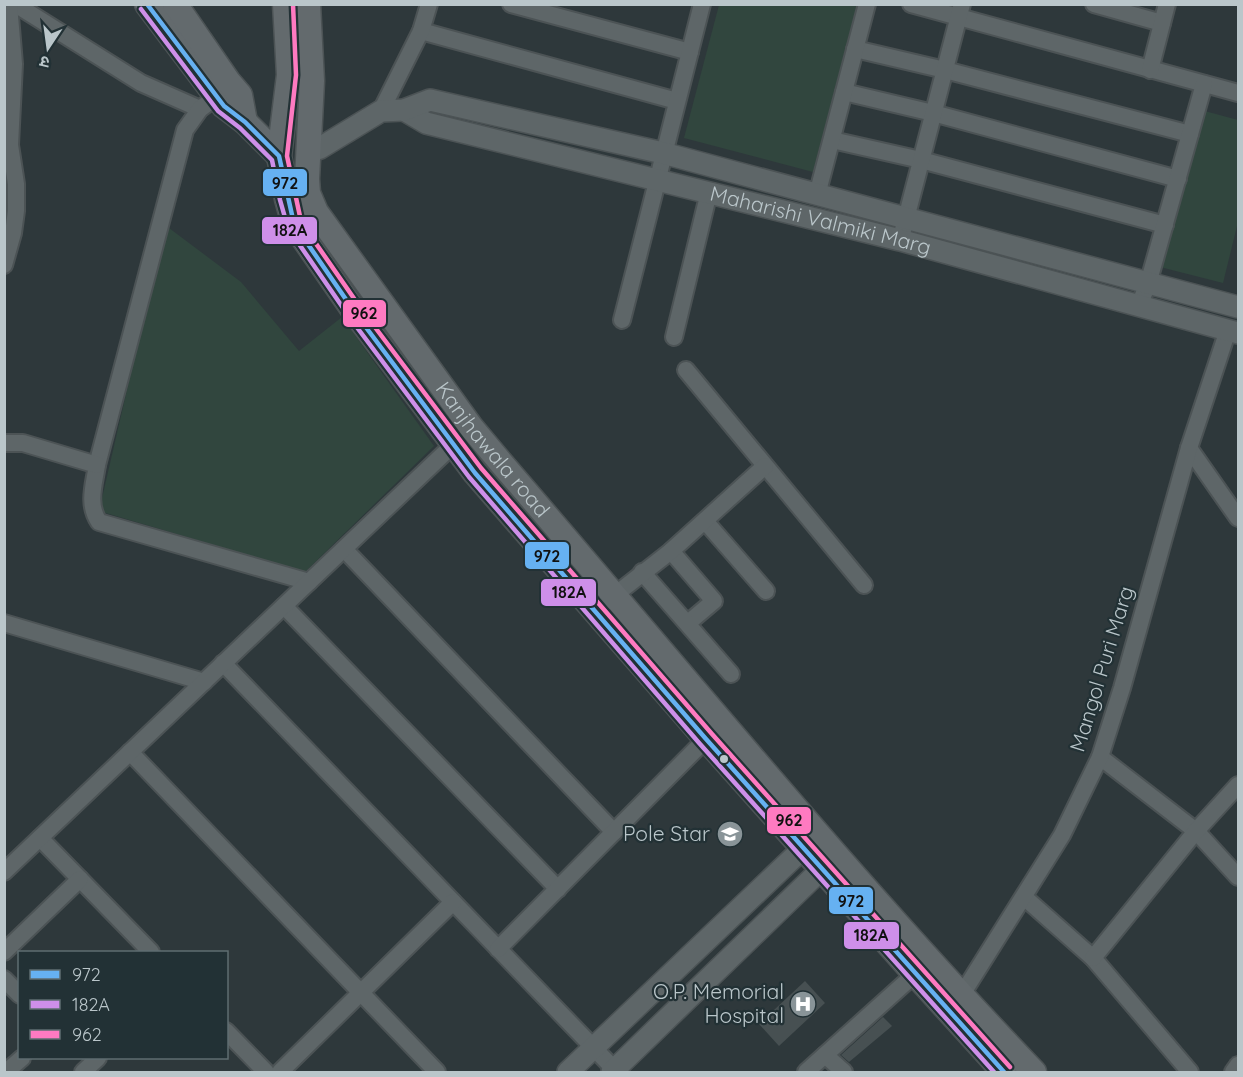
<svg xmlns="http://www.w3.org/2000/svg" width="1243" height="1077" font-family="Quicksand,'Noto Sans Devanagari',sans-serif">
  <style>
    .green { fill: #31463e }
    .building { fill: #475052 }
    .lines { fill: none; stroke-linecap: round; stroke-linejoin: round }
    .minor-casing { stroke: #4c5355; stroke-width: 20 }
    .tertiary-casing { stroke: #4c5355; stroke-width: 24 }
    .secondary-casing { stroke: #4c5355; stroke-width: 27 }
    .minor { stroke: #5e6668; stroke-width: 16 }
    .tertiary { stroke: #5e6668; stroke-width: 21 }
    .secondary { stroke: #636a6d; stroke-width: 24 }
    .bus-1-casing { stroke: #223135; stroke-width: 9 }
    .bus-2-casing { stroke: #223135; stroke-width: 9 }
    .bus-3-casing { stroke: #223135; stroke-width: 9 }
    .bus-1 { stroke: #66b1f2; stroke-width: 4.5 }
    .bus-2 { stroke: #ce8fe9; stroke-width: 4.5 }
    .bus-3 { stroke: #fe7ac1; stroke-width: 4.5 }
    .bus-dot { fill: #bac6ca; stroke: #223135; stroke-width: 2 }
    .labels { text-anchor: middle; stroke-width: 4.5; stroke-linejoin: round; paint-order: stroke }
    .street-label { font-size: 21px; fill: #bac6ca; stroke: #223135 }
    .poi-label { font-size: 21px; fill: #bac6ca; stroke: #223135; text-anchor: end }
    .line-badge { stroke: #223135; stroke-width: 2 }
    .pale-badge-label { font-size: 16px; text-anchor: middle; font-weight: bold; fill: #111 }
  </style>
  <rect width="100%" height="100%" fill="#2e383b"/>
  <g class="green">
    <polygon points="719,5 857,5 813,172 684,138"/>
    <polygon points="1201,110 1238,120 1238,222 1223,283 1160,267"/>
    <polygon points="165,225 241,282 299,351 342,317 434,446 305,572 99,511"/>
  </g>
  <g class="building">
    <polygon points="805,981 825,1003 779,1046 759,1024"/>
    <polygon points="883,1017 892,1026 849,1062 841,1055"/>
  </g>
  <g class="lines">
    <defs>
      <g id="minor">
        <polyline points="15,4 141,83 200,109"/>
        <polyline points="511,4 690,52"/>
        <polyline points="911,4 1238,93"/>
        <polyline points="1094,4 1162,23"/>
        <polyline points="421,31 677,101"/>
        <polyline points="855,49 945,70 1190,134"/>
        <polyline points="1150,70 1167,4"/>
        <path d="M224,91L200,109L185,130L97,465C94,485 87,504 99,522L309,582"/>
        <polyline points="844,92 933,113 1178,179"/>
        <polyline points="381,111 421,31 429,4"/>
        <polyline points="832,140 921,160 1165,225"/>
        <polyline points="817,195 867,4"/>
        <polyline points="903,230 962,4"/>
        <polyline points="4,265 13,233 16,211 16,184 10,145 14,64 9,4"/>
        <polyline points="1139,305 1148,284 1204,84"/>
        <polyline points="622,320 702,4"/>
        <polyline points="674,337 709,192"/>
        <polyline points="686,370 864,585"/>
        <polyline points="4,443 23,443 97,465"/>
        <polyline points="1189,448 1238,518"/>
        <polyline points="705,521 766,591"/>
        <polyline points="344,549 614,832"/>
        <polyline points="671,551 714,601 688,623"/>
        <polyline points="642,572 731,674"/>
        <polyline points="606,602 671,551 765,466"/>
        <polyline points="284,606 558,889"/>
        <polyline points="4,623 204,682"/>
        <polyline points="223,663 617,1072"/>
        <polyline points="130,752 437,1072"/>
        <polyline points="1100,757 1196,831 1238,877"/>
        <polyline points="40,838 151,952"/>
        <polyline points="4,872 454,444"/>
        <polyline points="1024,897 1093,958 1190,1072"/>
        <polyline points="498,949 706,739"/>
        <polyline points="4,952 80,879"/>
        <polyline points="1093,958 1196,831 1238,785"/>
        <polyline points="4,979 20,995"/>
        <polyline points="961,996 1062,835 1100,757 1122,688 1189,448 1228,330"/>
        <polyline points="226,1031 266,1072"/>
        <polyline points="825,1055 844,1072"/>
        <polyline points="6,1072 22,1058"/>
        <polyline points="83,1072 98,1058"/>
        <polyline points="280,1072 453,902"/>
        <polyline points="806,1072 915,974"/>
        <polyline points="1233,1072 1238,1065"/>
      </g>
      <g id="tertiary">
        <path id="s1" d="M404,110L426,123L900,240L1238,333"/>
        <polyline points="308,152 320,148 381,111 404,110 430,100 663,153 1238,307"/>
        <polyline points="568,1072 815,837"/>
        <polyline points="612,1072 832,859"/>
      </g>
      <g id="secondary">
        <polyline points="147,4 224,106 245,122 279,156"/>
        <polyline points="175,4 228,81 240,95 245,122"/>
        <polyline points="285,4 289,75 279,156 287,199 294,224 304,239 356,314 475,473 706,739 915,974 1004,1072"/>
        <path id="s2" d="M308,4L312,81L307,179L308,193L316,212L471,427L502,464C678,668 848,878 1034,1072"/>
      </g>
    </defs>
    <use href="#minor" class="minor-casing"/>
    <use href="#tertiary" class="tertiary-casing"/>
    <use href="#secondary" class="secondary-casing"/>
    <use href="#minor" class="minor"/>
    <use href="#tertiary" class="tertiary"/>
    <use href="#secondary" class="secondary"/>
    <defs>
      <polyline id="bus-1" points="147,4 224,106 245,122 279,156 294,224 356,314 475,473 706,739 1004,1072"/>
      <polyline id="bus-2" points="141,9 218,111 240,128 272,160 280,200 288,228 350,318 469,477 700,744 994,1072"/>
      <polyline id="bus-3" points="293,4 296,75 287,156 301,221 310,235 362,310 481,468 712,734 1010,1067"/>
    </defs>
    <use href="#bus-1" class="bus-1-casing"/>
    <use href="#bus-2" class="bus-2-casing"/>
    <use href="#bus-3" class="bus-3-casing"/>
    <use href="#bus-1" class="bus-1"/>
    <use href="#bus-2" class="bus-2"/>
    <use href="#bus-3" class="bus-3"/>
  </g>
  <defs>
    <symbol id="school-disc" viewBox="-11 -11 22 22"><circle r="9.5" fill="#899498" stroke="#223135"/><path d="M0-5L7-2L0 1L-7-2ZM-4 1L0 2.5L4 1V4Q0 6-4 4Z" fill="#fff"/></symbol>
    <symbol id="hospital-disc" viewBox="-11 -11 22 22"><circle r="9.5" fill="#899498" stroke="#223135"/><path d="M-5-5h3v3.5h4V-5h3V5h-3V1.5h-4V5h-3Z" fill="#fff"/></symbol>
  </defs>
  <g fill-rule="evenodd">
    <use href="#school-disc" x="715" y="819" width="30" height="30"/>
    <use href="#hospital-disc" x="788" y="989" width="30" height="30"/>
  </g>
  <circle class="bus-dot" cx="724" cy="759" r="5"/>
  <g class="labels">
    <g class="street-label">
      <text dy="7" stroke="none"><textPath href="#s1" startOffset="432">Maharishi Valmiki Marg</textPath></text>
      <text dy="7" stroke="none"><textPath href="#s2" startOffset="506">Kanjhawala road</textPath></text>
      <text transform="translate(1102 669) rotate(-73)" y="7">Mangol Puri Marg</text>
    </g>
    <g class="poi-label">
      <text x="710" y="841">Pole Star</text>
      <text x="784" y="999">O.P. Memorial<tspan x="784" dy="24">Hospital</tspan></text>
    </g>
  </g>
  <g class="line-badge">
    <rect x="262" y="168" width="46" height="29" rx="6" fill="#66b1f2"/>
    <rect x="261" y="216" width="57" height="29" rx="6" fill="#ce8fe9"/>
    <rect x="342" y="299" width="45" height="29" rx="6" fill="#fe7ac1"/>
    <rect x="524" y="541" width="46" height="29" rx="6" fill="#66b1f2"/>
    <rect x="540" y="578" width="57" height="29" rx="6" fill="#ce8fe9"/>
    <rect x="766" y="806" width="46" height="29" rx="6" fill="#fe7ac1"/>
    <rect x="828" y="886" width="46" height="29" rx="6" fill="#66b1f2"/>
    <rect x="843" y="921" width="57" height="29" rx="6" fill="#ce8fe9"/>
  </g>
  <g class="pale-badge-label">
    <text x="285" y="189">972</text>
    <text x="290" y="236">182A</text>
    <text x="364" y="319">962</text>
    <text x="547" y="562">972</text>
    <text x="569" y="598">182A</text>
    <text x="789" y="826">962</text>
    <text x="851" y="907">972</text>
    <text x="871" y="941">182A</text>
  </g>
  <rect width="1243" height="1077" fill="none" stroke="#bac6ca" stroke-width="12"/>
  <rect x="18" y="951" width="210" height="108" fill="#223135" stroke="#5f6d71" stroke-width="1.5"/>
  <rect x="30" y="970" width="30" height="9" fill="#66b1f2" stroke="#5f6d71" stroke-width="1.5"/>
  <text x="72" y="981" font-size="18" fill="#bac6ca">972</text>
  <rect x="30" y="1000" width="30" height="9" fill="#ce8fe9" stroke="#5f6d71" stroke-width="1.5"/>
  <text x="72" y="1011" font-size="18" fill="#bac6ca">182A</text>
  <rect x="30" y="1030" width="30" height="9" fill="#fe7ac1" stroke="#5f6d71" stroke-width="1.5"/>
  <text x="72" y="1041" font-size="18" fill="#bac6ca">962</text>
  <g transform="translate(48 48) rotate(193)" stroke="#223135" stroke-width="4.5" paint-order="stroke">
  <path d="M0-4.5L10 22L0 15L-10 22Z" fill="#bac6ca"/>
  <text y="-9" font-size="16" font-weight="bold" text-anchor="middle" fill="#bac6ca">उ</text>
  </g>
</svg>
